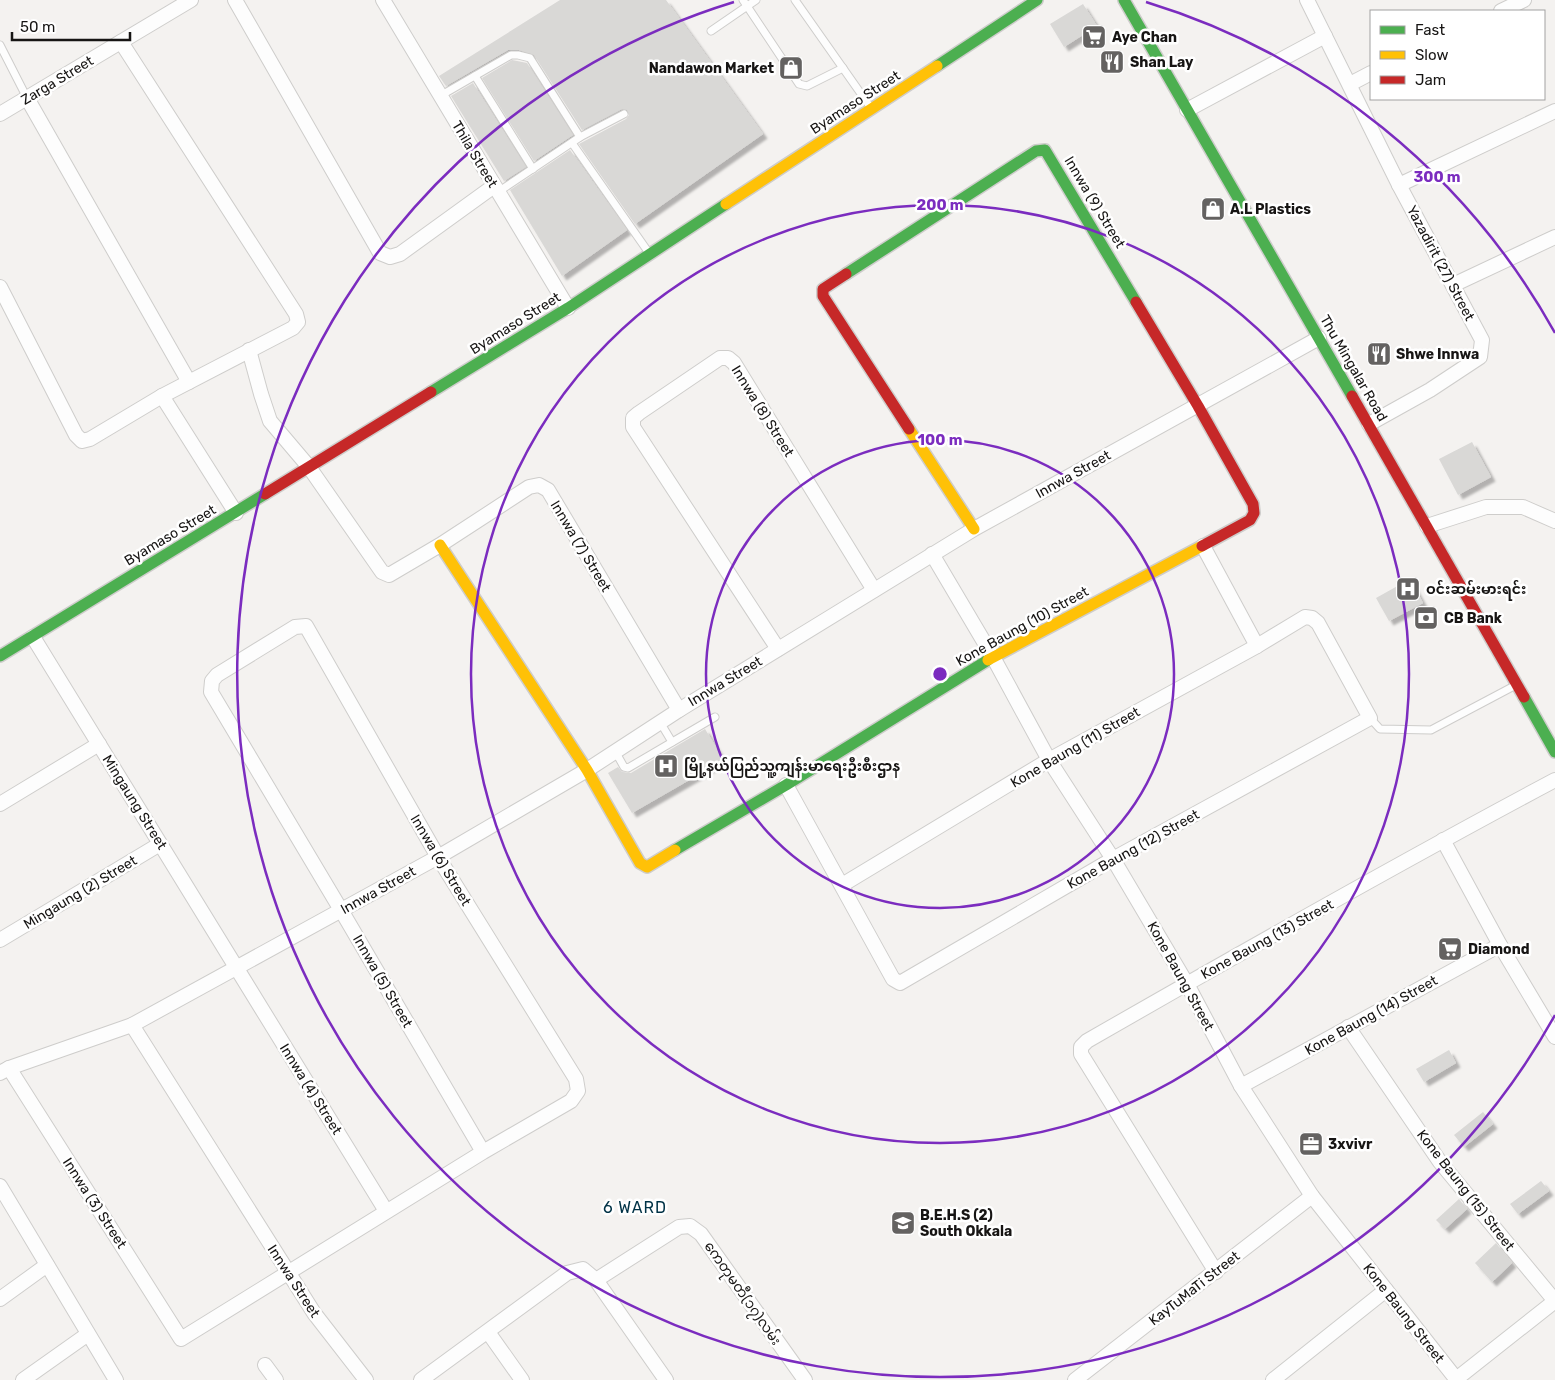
<svg xmlns="http://www.w3.org/2000/svg" width="1555" height="1380" font-family="Rubik,'Noto Sans Myanmar',sans-serif">
  <style>
    .building { fill: #d9d8d6; filter: url(#shadow) }
    .lines { fill: none; stroke-linecap: round; stroke-linejoin: round }
    .lane-casing { stroke: #cecdcb; stroke-width: 9 }
    .street-casing { stroke: #cecdcb; stroke-width: 16 }
    .fast-casing { stroke: #cecdcb; stroke-width: 14 }
    .slow-casing { stroke: #cecdcb; stroke-width: 14 }
    .jam-casing { stroke: #cecdcb; stroke-width: 14 }
    .lane { stroke: #fdfdfd; stroke-width: 7 }
    .street { stroke: #fdfdfd; stroke-width: 14 }
    .fast { stroke: #4caf50; stroke-width: 11 }
    .slow { stroke: #ffc107; stroke-width: 11 }
    .jam { stroke: #c62828; stroke-width: 11 }
    .ring { fill: none; stroke: #7b2cbf; stroke-width: 2.5 }
    .labels { text-anchor: middle; stroke-width: 5; stroke-linejoin: round; paint-order: stroke }
    .poi-label { font-size: 14px; font-weight: bold; fill: #171514; stroke: #fff; text-anchor: start }
    .street-label { font-size: 14px; fill: #171514; stroke: #fff }
    .quarter-label { font-size: 16px; letter-spacing: 1px; fill: #003246; stroke: #fff }
    .centre { fill: #7b2cbf; stroke: #fff; stroke-width: 2.5 }
    .ring-label { font-size: 15px; text-anchor: middle; font-weight: bold; fill: #7b2cbf; stroke: #fff; stroke-width: 5; stroke-linejoin: round; paint-order: stroke }
  </style>
  <defs>
    <filter id="shadow"><feDropShadow dx="4.5" dy="4.5" stdDeviation="1" flood-color="#0004"/></filter>
  </defs>
  <rect width="100%" height="100%" fill="#f4f2f0"/>
  <g class="building">
    <polygon points="560,0 666,0 763,134 635,224 579,144 626,119 629,115 627,110 622,109 582,130 534,55 519,50 508,50 446,86 439,76"/>
    <polygon points="1083,4 1097,26 1064,47 1050,24"/>
    <polygon points="512,60 527,63 573,135 534,161 482,78"/>
    <polygon points="473,83 526,167 504,181 451,96"/>
    <polygon points="570,150 627,230 562,276 510,190"/>
    <polygon points="1472,442 1491,477 1458,495 1439,459"/>
    <polygon points="1410,579 1423,603 1389,621 1376,598"/>
    <polygon points="705,729 724,760 632,813 608,773 618,767 622,772 631,773"/>
    <polygon points="1449,1050 1456,1063 1424,1082 1416,1069"/>
    <polygon points="1483,1112 1493,1124 1464,1147 1454,1135"/>
    <polygon points="1541,1181 1549,1191 1518,1214 1510,1204"/>
    <polygon points="1459,1199 1467,1209 1445,1229 1436,1220"/>
    <polygon points="1496,1243 1512,1263 1492,1282 1475,1263"/>
  </g>
  <g class="lines">
    <defs>
      <g id="lane">
        <polyline points="743,0 799,84 807,86 843,68"/>
        <polyline points="795,0 871,108"/>
        <polyline points="711,31 756,0"/>
        <polyline points="0,45 27,98"/>
        <polyline points="475,76 533,169"/>
        <polyline points="440,96 511,55 518,55 530,58 580,137 498,192"/>
        <polyline points="580,137 624,114"/>
        <polyline points="572,143 649,253"/>
        <polyline points="1370,718 1380,729 1431,730 1516,685"/>
        <polyline points="660,722 672,742"/>
        <polyline points="615,751 624,767 628,768 715,717"/>
      </g>
      <g id="street">
        <polyline points="235,0 380,253 390,257 400,254 494,186"/>
        <polyline points="383,0 568,308"/>
        <polyline points="1307,0 1399,185 1482,340 1480,357 1430,390 1369,424"/>
        <polyline points="1501,11 1524,0"/>
        <polyline points="1350,84 1371,73"/>
        <polyline points="27,98 189,382"/>
        <polyline points="1187,110 1325,36"/>
        <polyline points="0,114 191,0"/>
        <polyline points="1399,185 1555,111"/>
        <polyline points="1453,285 1555,237"/>
        <polyline points="0,287 76,435 82,441 90,439 162,396 293,328 298,322 296,314 121,42"/>
        <polyline points="249,350 261,394 270,421 309,467 382,572 389,575 440,545 529,487 539,485 548,490 679,710"/>
        <polyline points="162,396 236,513"/>
        <polyline points="1427,526 1486,507 1523,507 1555,521"/>
        <polyline points="1203,546 1257,646"/>
        <polyline points="932,554 993,657 1049,760 1113,859 1187,984 1241,1086 1312,1196 1457,1380"/>
        <polyline points="33,637 386,1211"/>
        <polyline points="778,649 633,427 633,418 639,413 720,358 728,358 734,363 874,590"/>
        <polyline points="786,785 893,979 900,983 1113,859 1370,718 1318,623 1312,618 1305,617 1257,646 1049,760 842,885"/>
        <polyline points="0,804 99,744"/>
        <polyline points="1443,840 1500,945 1555,1037"/>
        <polyline points="0,940 160,844"/>
        <polyline points="132,1025 314,1313 366,1380"/>
        <polyline points="1348,1027 1440,1162 1555,1301"/>
        <polyline points="9,1068 181,1339 483,1152 571,1101 578,1091 576,1079 438,857 306,626 295,627 217,675 212,681 211,692 341,910 483,1152"/>
        <polyline points="0,1073 9,1068 132,1025 438,857 587,770 679,710 974,529 1319,338"/>
        <polyline points="1241,1086 1500,945"/>
        <polyline points="0,1186 116,1380"/>
        <path d="M1216,1272L1081,1054V1047L1087,1041C1242,952 1397,864 1555,780"/>
        <polyline points="596,1280 666,1380"/>
        <polyline points="0,1299 47,1265"/>
        <polyline points="488,1332 522,1380"/>
        <polyline points="265,1365 276,1380"/>
        <polyline points="23,1380 88,1334"/>
        <polyline points="421,1380 567,1273 583,1269 596,1280 679,1227 690,1226 701,1234 805,1380"/>
        <polyline points="1075,1380 1312,1196"/>
        <polyline points="1273,1380 1386,1290"/>
        <polyline points="1455,1380 1555,1301"/>
      </g>
      <g id="fast">
        <polyline points="1124,0 1352,396"/>
        <polyline points="937,66 1037,0"/>
        <polyline points="846,274 1036,151 1045,150 1136,302"/>
        <polyline points="431,392 568,308 726,204"/>
        <polyline points="0,656 265,494"/>
        <polyline points="1524,697 1555,752"/>
        <polyline points="675,850 786,785 988,660"/>
      </g>
      <g id="slow">
        <polyline points="726,204 937,66"/>
        <polyline points="909,429 974,529"/>
        <polyline points="440,545 587,770 640,863 647,867 675,850"/>
        <polyline points="988,660 1202,546"/>
      </g>
      <g id="jam">
        <polyline points="846,274 823,289 823,296 909,429"/>
        <polyline points="1136,302 1198,406 1253,504 1254,513 1250,520 1202,546"/>
        <polyline points="1352,396 1524,697"/>
        <polyline points="265,494 431,392"/>
      </g>
    </defs>
    <use href="#lane" class="lane-casing"/>
    <use href="#street" class="street-casing"/>
    <use href="#fast" class="fast-casing"/>
    <use href="#slow" class="slow-casing"/>
    <use href="#jam" class="jam-casing"/>
    <use href="#lane" class="lane"/>
    <use href="#street" class="street"/>
    <use href="#fast" class="fast"/>
    <use href="#slow" class="slow"/>
    <use href="#jam" class="jam"/>
  </g>
  <g class="ring">
    <circle cx="940" cy="674" r="234"/>
    <circle cx="940" cy="674" r="469"/>
    <path d="M1555 1015A703 703 0 1 1 734 2M1146 2A703 703 0 0 1 1555 333"/>
  </g>
  <defs>
    <symbol id="supermarket-square" viewBox="-11 -11 22 22"><rect x="-9" y="-9" width="18" height="18" rx="4" fill="#646261" stroke="#fff"/><path d="M-6-5.5h2.5l.6 2H6L4.5 2H-2.5L-4.4-4H-6ZM-1.5 3.2a1.3 1.3 0 1 0 .1 0ZM3 3.2a1.3 1.3 0 1 0 .1 0Z" fill="#fff"/></symbol>
    <symbol id="restaurant-square" viewBox="-11 -11 22 22"><rect x="-9" y="-9" width="18" height="18" rx="4" fill="#646261" stroke="#fff"/><path d="M-5-6h1v4h1v-4h1v4h1v-4h1v5L-1.5 .5V6h-2V.5L-5-1ZM5-6V6H3V1.5H1.5Q1.5-4 5-6Z" fill="#fff"/></symbol>
    <symbol id="shop-square" viewBox="-11 -11 22 22"><rect x="-9" y="-9" width="18" height="18" rx="4" fill="#646261" stroke="#fff"/><path d="M-5-2.5h2.3a2.7 3.5 0 0 1 5.4 0H5L5.5 6h-11ZM-1.5-2.5h3a1.5 2.3 0 0 0-3 0Z" fill="#fff"/></symbol>
    <symbol id="hospital-square" viewBox="-11 -11 22 22"><rect x="-9" y="-9" width="18" height="18" rx="4" fill="#646261" stroke="#fff"/><path d="M-5-5h3v3.5h4V-5h3V5h-3V1.5h-4V5h-3Z" fill="#fff"/></symbol>
    <symbol id="bank-square" viewBox="-11 -11 22 22"><rect x="-9" y="-9" width="18" height="18" rx="4" fill="#646261" stroke="#fff"/><path d="M-6-4H6V4H-6ZM0-2.3a2.3 2.3 0 1 0 0 4.6a2.3 2.3 0 1 0 0-4.6Z" fill="#fff"/></symbol>
    <symbol id="office-square" viewBox="-11 -11 22 22"><rect x="-9" y="-9" width="18" height="18" rx="4" fill="#646261" stroke="#fff"/><path d="M-6-3h4V-5.5h4V-3h4V5H-6ZM-1-4.5V-3h2v-1.5ZM-6 0V1H6V0Z" fill="#fff"/></symbol>
    <symbol id="school-square" viewBox="-11 -11 22 22"><rect x="-9" y="-9" width="18" height="18" rx="4" fill="#646261" stroke="#fff"/><path d="M0-5L7-2L0 1L-7-2ZM-4 1L0 2.5L4 1V4Q0 6-4 4Z" fill="#fff"/></symbol>
  </defs>
  <g fill-rule="evenodd">
    <use href="#supermarket-square" x="1080" y="23" width="28" height="28"/>
    <use href="#restaurant-square" x="1098" y="48" width="28" height="28"/>
    <use href="#shop-square" x="777" y="54" width="28" height="28"/>
    <use href="#shop-square" x="1199" y="195" width="28" height="28"/>
    <use href="#restaurant-square" x="1365" y="340" width="28" height="28"/>
    <use href="#hospital-square" x="1394" y="575" width="28" height="28"/>
    <use href="#bank-square" x="1412" y="604" width="28" height="28"/>
    <use href="#hospital-square" x="652" y="752" width="28" height="28"/>
    <use href="#supermarket-square" x="1436" y="935" width="28" height="28"/>
    <use href="#office-square" x="1297" y="1130" width="28" height="28"/>
    <use href="#school-square" x="889" y="1209" width="28" height="28"/>
  </g>
  <g class="labels">
    <g class="poi-label">
      <text x="1112" y="42">Aye Chan</text>
      <text x="1130" y="67">Shan Lay</text>
      <text x="774" y="73" text-anchor="end">Nandawon Market</text>
      <text x="1230" y="214">A.L Plastics</text>
      <text x="1396" y="359">Shwe Innwa</text>
      <text x="1426" y="594">ဝင်းဆမ်းမားရင်း</text>
      <text x="1444" y="623">CB Bank</text>
      <text x="684" y="771">မြို့နယ်ပြည်သူ့ကျန်းမာရေးဦးစီးဌာန</text>
      <text x="1468" y="954">Diamond</text>
      <text x="1328" y="1149">3xvivr</text>
      <text x="920" y="1220">B.E.H.S (2)<tspan x="920" dy="16">South Okkala</tspan></text>
    </g>
    <g class="street-label">
      <text transform="translate(57 80) rotate(-31)" y="5">Zarga Street</text>
      <text transform="translate(855 102) rotate(-33)" y="5">Byamaso Street</text>
      <text transform="translate(475 154) rotate(59)" y="5">Thila Street</text>
      <text transform="translate(1095 202) rotate(59)" y="5">Innwa (9) Street</text>
      <text transform="translate(1441 263) rotate(62)" y="5">Yazadirit (27) Street</text>
      <text transform="translate(515 323) rotate(-32)" y="5">Byamaso Street</text>
      <text transform="translate(1354 368) rotate(60)" y="5">Thu Mingalar Road</text>
      <text transform="translate(763 411) rotate(58)" y="5">Innwa (8) Street</text>
      <text transform="translate(1073 474) rotate(-29)" y="5">Innwa Street</text>
      <text transform="translate(170 535) rotate(-31)" y="5">Byamaso Street</text>
      <text transform="translate(581 546) rotate(59)" y="5">Innwa (7) Street</text>
      <text transform="translate(1022 626) rotate(-29)" y="5">Kone Baung (10) Street</text>
      <text transform="translate(725 681) rotate(-31)" y="5">Innwa Street</text>
      <text transform="translate(1075 747) rotate(-30)" y="5">Kone Baung (11) Street</text>
      <text transform="translate(135 802) rotate(58)" y="5">Mingaung Street</text>
      <text transform="translate(1133 849) rotate(-29)" y="5">Kone Baung (12) Street</text>
      <text transform="translate(441 860) rotate(59)" y="5">Innwa (6) Street</text>
      <text transform="translate(378 890) rotate(-29)" y="5">Innwa Street</text>
      <text transform="translate(80 892) rotate(-31)" y="5">Mingaung (2) Street</text>
      <text transform="translate(1267 939) rotate(-29)" y="5">Kone Baung (13) Street</text>
      <text transform="translate(1181 976) rotate(61)" y="5">Kone Baung Street</text>
      <text transform="translate(383 981) rotate(60)" y="5">Innwa (5) Street</text>
      <text transform="translate(1371 1015) rotate(-29)" y="5">Kone Baung (14) Street</text>
      <text transform="translate(311 1089) rotate(58)" y="5">Innwa (4) Street</text>
      <text transform="translate(1466 1190) rotate(52)" y="5">Kone Baung (15) Street</text>
      <text transform="translate(95 1203) rotate(57)" y="5">Innwa (3) Street</text>
      <text transform="translate(294 1281) rotate(57)" y="5">Innwa Street</text>
      <text transform="translate(1194 1288) rotate(-38)" y="5">KayTuMaTi Street</text>
      <text transform="translate(743 1293) rotate(55)" y="5">ကေတုမတီ(၁၇)လမ်း</text>
      <text transform="translate(1404 1313) rotate(52)" y="5">Kone Baung Street</text>
    </g>
    <g class="quarter-label">
      <text x="635" y="1213">6 WARD</text>
    </g>
  </g>
  <circle cx="940" cy="674" r="8" class="centre"/>
  <g class="ring-label">
    <text x="1437" y="182">300 m</text>
    <text x="940" y="210">200 m</text>
    <text x="940" y="445">100 m</text>
  </g>
  <rect x="1370" y="10" width="175" height="90" fill="#ffffff" stroke="#a2a1a1"/>
  <rect x="1380" y="26" width="25" height="8" fill="#4caf50" stroke="#a2a1a1"/>
  <text x="1415" y="35" font-size="15" fill="#171514">Fast</text>
  <rect x="1380" y="51" width="25" height="8" fill="#ffc107" stroke="#a2a1a1"/>
  <text x="1415" y="60" font-size="15" fill="#171514">Slow</text>
  <rect x="1380" y="76" width="25" height="8" fill="#c62828" stroke="#a2a1a1"/>
  <text x="1415" y="85" font-size="15" fill="#171514">Jam</text>
  <path d="M12 32v8h118v-8" fill="none" stroke="#171514" stroke-width="2.5"/>
  <text x="20" y="32" font-size="15" fill="#171514" stroke="#ffffff" stroke-width="4" paint-order="stroke">50 m</text>
</svg>
